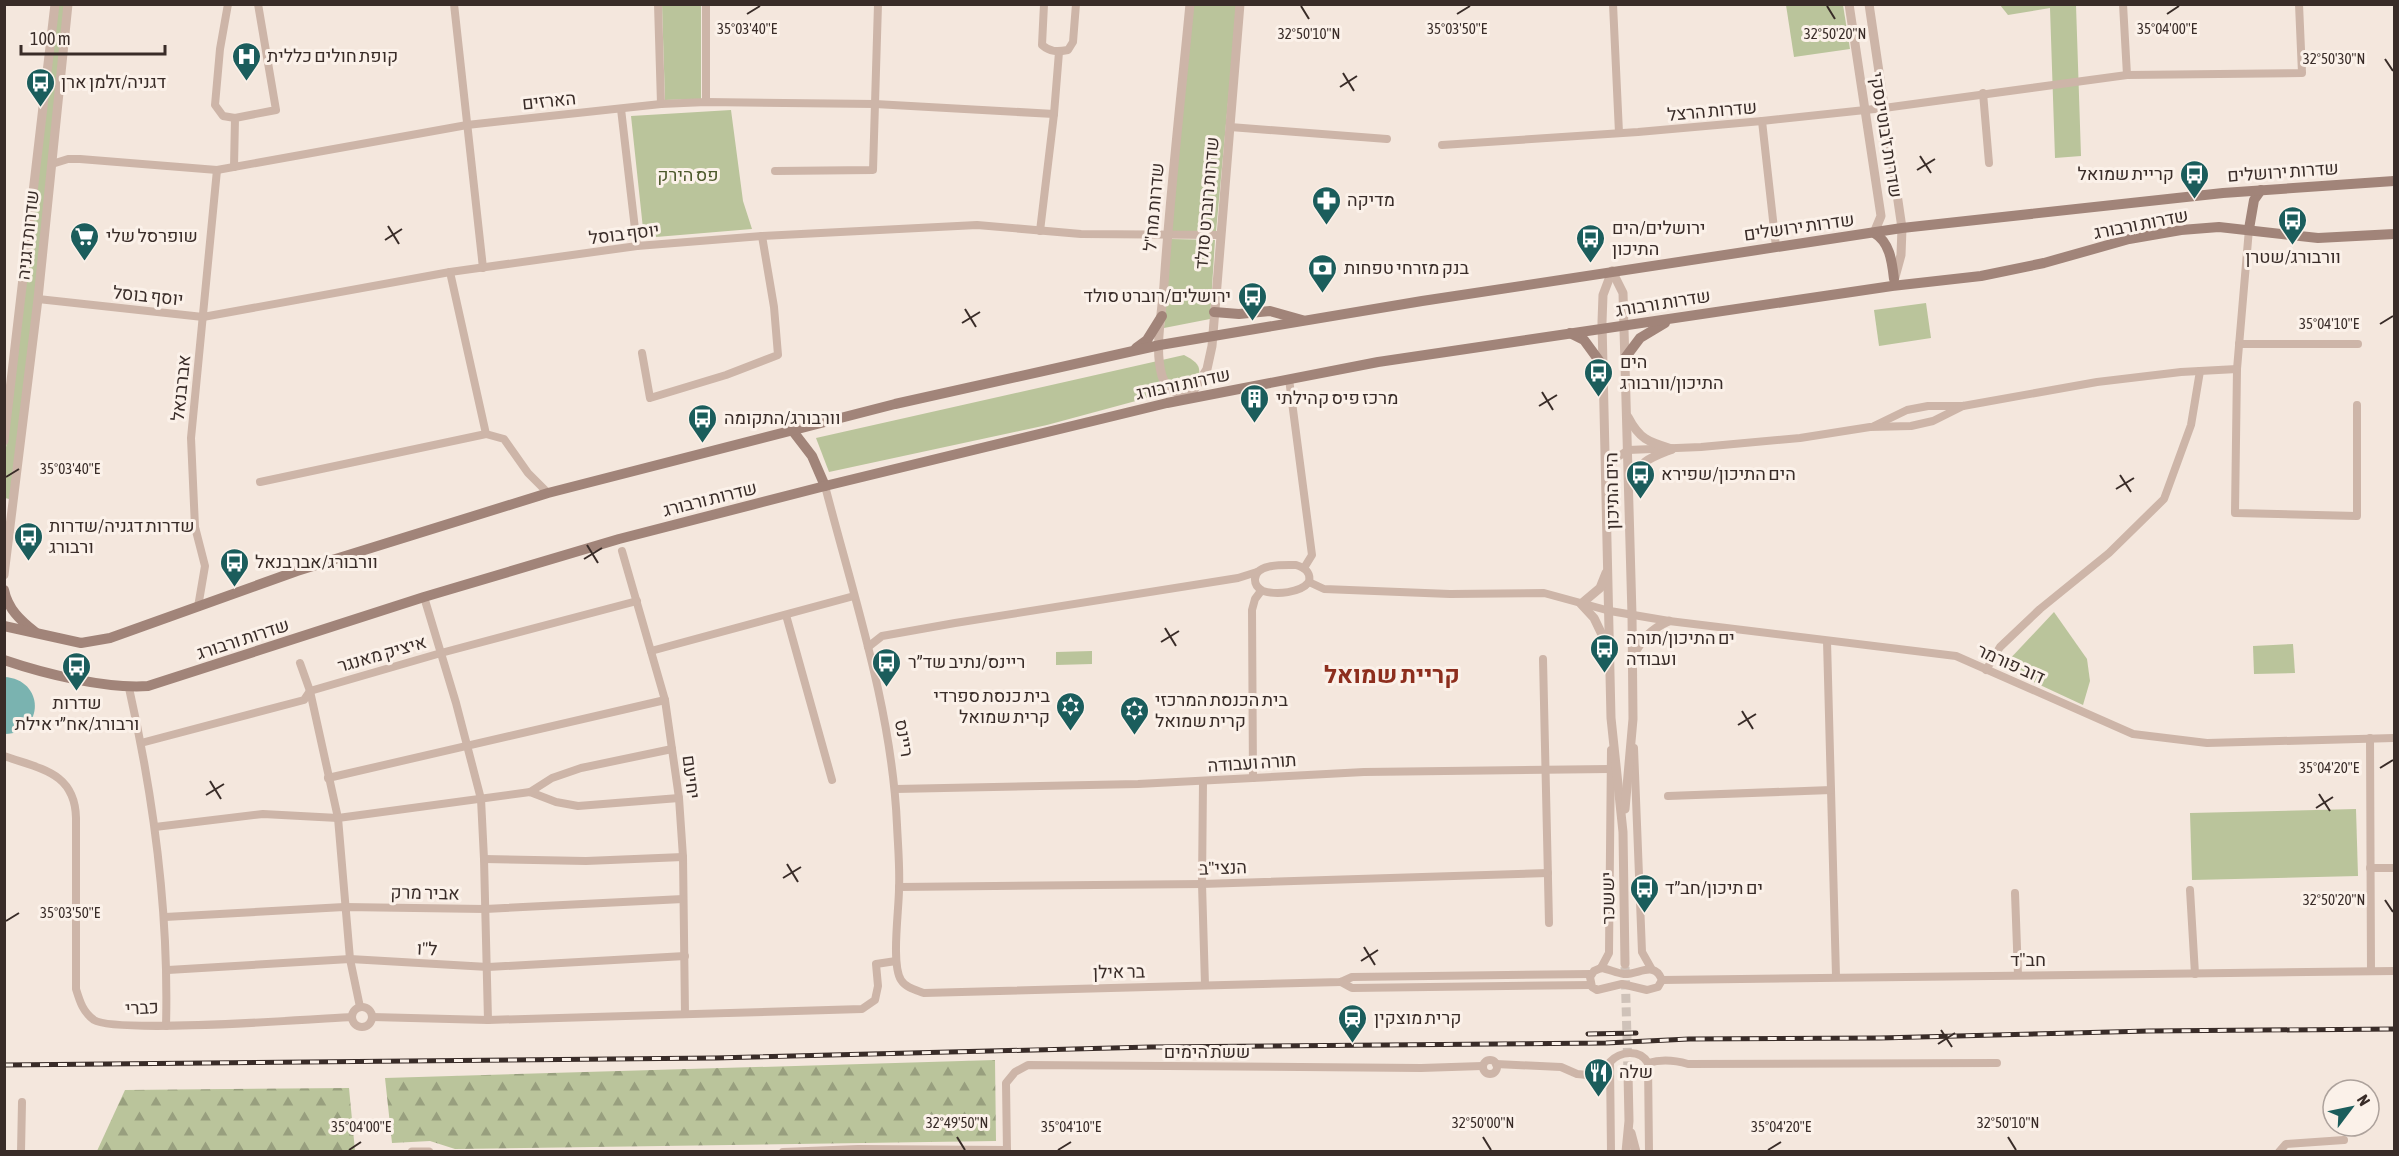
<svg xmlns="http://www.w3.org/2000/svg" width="2399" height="1156" font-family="'Asap Condensed',Heebo,sans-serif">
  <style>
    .green { fill: #bac49b }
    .forest { fill: url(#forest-firs) }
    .water { fill: #7ab3b0 }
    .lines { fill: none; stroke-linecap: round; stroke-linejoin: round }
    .tertiary-tunnel { stroke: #cfc2b9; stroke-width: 9; stroke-dasharray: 9 4.5; stroke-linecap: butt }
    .minor { stroke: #cdb5a8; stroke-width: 8 }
    .tertiary { stroke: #cdb5a8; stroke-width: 9 }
    .secondary { stroke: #a18479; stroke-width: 10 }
    .rail-casing { stroke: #392c28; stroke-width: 5 }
    .rail { stroke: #fbf1e9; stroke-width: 3; stroke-dasharray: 9; stroke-linecap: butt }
    .ticks { fill: none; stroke: #392c28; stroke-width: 2 }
    .labels { text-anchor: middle; stroke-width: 6; stroke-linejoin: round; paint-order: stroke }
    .poi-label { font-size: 18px; fill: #392c28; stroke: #fbf1e9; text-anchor: start }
    .street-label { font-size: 18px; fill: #392c28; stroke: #fbf1e9 }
    .park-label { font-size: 18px; fill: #4c592b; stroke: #fbf1e9 }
    .district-label { font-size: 24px; font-weight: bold; fill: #8d2e1d; stroke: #fbf1e9 }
    .ticks-label { font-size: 15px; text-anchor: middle; fill: #392c28; stroke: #fbf1e9; stroke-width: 6; stroke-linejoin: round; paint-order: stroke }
  </style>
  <defs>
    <pattern id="forest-firs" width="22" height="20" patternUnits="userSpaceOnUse" patternTransform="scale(1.5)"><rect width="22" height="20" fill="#bac49b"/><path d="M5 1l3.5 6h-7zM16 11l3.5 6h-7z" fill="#989f7e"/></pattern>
  </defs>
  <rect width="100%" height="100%" fill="#f4e7dd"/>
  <g class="green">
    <polygon points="58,5 66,5 13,500 5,498 5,456"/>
    <polygon points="662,5 701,5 701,99 665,100"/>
    <polygon points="1190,5 1237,5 1216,232 1171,232"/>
    <polygon points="1786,5 1843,5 1850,49 1794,57"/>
    <polygon points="2000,5 2076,5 2081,156 2055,158 2050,8 2008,15"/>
    <polygon points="731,110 743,201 752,229 644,238 631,116"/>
    <polygon points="1171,239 1215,240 1210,319 1164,328"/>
    <polygon points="1926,303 1931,338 1879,346 1874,310"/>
    <path d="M1184,355C1200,363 1203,369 1195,385L1047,425L829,472L816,438Z"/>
    <polygon points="2054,612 2087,659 2090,681 2083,705 2006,669 2006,663"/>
    <polygon points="2293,644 2295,673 2254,674 2253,646"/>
    <polygon points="1092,651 1092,664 1056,665 1056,652"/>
    <polygon points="2356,809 2358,876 2192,880 2190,813"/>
  </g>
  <g class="forest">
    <polygon points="995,1060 996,1141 455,1149 430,1141 392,1143 385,1078"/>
    <polygon points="349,1088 355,1151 97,1151 125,1090"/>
  </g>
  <path class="water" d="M4,677C45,679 45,733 5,734Z"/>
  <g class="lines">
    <polyline class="tertiary-tunnel" points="1625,967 1628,1073"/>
    <g class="minor">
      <polyline points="228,4 220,49 215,105 223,116 235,118"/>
      <polyline points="454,4 483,268"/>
      <polyline points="658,4 661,104"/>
      <path d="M1044,4L1042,45C1050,52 1057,52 1068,50L1073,42L1076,4"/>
      <polyline points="1613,4 1619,133"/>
      <polyline points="2123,4 2127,75"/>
      <polyline points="1983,93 1989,163"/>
      <polyline points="706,102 706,4"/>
      <polyline points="621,109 637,246"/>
      <polyline points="1762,121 1776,247"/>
      <polyline points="1230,127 1387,139"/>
      <polyline points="1442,145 1638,132 1762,121 1884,108 2127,75 2302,73 2299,4"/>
      <polyline points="52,164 68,159 80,159 217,170 467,125 661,104 706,102 875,104 1054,114"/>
      <polyline points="234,167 235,118 276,110 258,4"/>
      <polyline points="775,171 873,170 878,4"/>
      <polyline points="2249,229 2237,369 2235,513 2357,516 2357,405"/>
      <polyline points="1040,231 1054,114 1059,52"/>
      <polyline points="450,272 486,434 504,439 528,473 548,493"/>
      <polyline points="38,299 203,317 450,272 637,246 762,236 977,225 1081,234 1220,235"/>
      <polyline points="2239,344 2358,344"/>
      <polyline points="642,353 650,398 726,375 778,355 774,307 762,236"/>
      <polyline points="1289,379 1312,555 1304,568"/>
      <polyline points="1874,426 1907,410 1928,406 1963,406 2097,382 2181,372 2237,369"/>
      <polyline points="1606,476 1615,459 1628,450 1701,447 1800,438 1870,427 1911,426 1933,421 1963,406"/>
      <polyline points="260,482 486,434"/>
      <path d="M825,486C854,598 892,710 897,825C898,847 900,868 899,889C899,910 891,964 901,980C906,988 916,990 924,993L1341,982L1352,977L1591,974"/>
      <polyline points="622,551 665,700 679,798 683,857 685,1014"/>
      <path d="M1296,565C1305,568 1311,572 1309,582C1300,593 1277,595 1263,591C1259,589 1255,585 1255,580C1254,563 1285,565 1296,565Z"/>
      <polyline points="1309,582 1324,589 1450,594 1544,593 1610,611 1669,621 1956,656 2133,734 2207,743 2394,738"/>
      <polyline points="424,597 456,703 481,799 484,859 488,1020"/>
      <polyline points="198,607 205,566 195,527 191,438 217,170"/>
      <polyline points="786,615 832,780"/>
      <polyline points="1827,641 1836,976"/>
      <polyline points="868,647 882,636 955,623 1238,578 1257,572"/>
      <polyline points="651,651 854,596"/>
      <polyline points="1543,659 1549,923"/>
      <polyline points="300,663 310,691 338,818 350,959 360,1007"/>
      <polyline points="1986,670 2000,647 2040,609 2109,553 2164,499 2191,425 2200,371"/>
      <path d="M129,688C154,799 169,911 166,1026"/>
      <polyline points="2370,738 2371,971"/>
      <polyline points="141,743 304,700 310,691 441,653 637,601"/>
      <polyline points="1634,748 1642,952 1651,968"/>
      <path d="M4,756C40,769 75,772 76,818V989C80,1002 83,1012 94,1020C116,1034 313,1019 352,1017"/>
      <polyline points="328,778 665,700"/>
      <polyline points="1253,778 1252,610 1255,599 1261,591"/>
      <polyline points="1203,782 1202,884 1205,985"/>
      <polyline points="895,789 1138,784 1364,772 1610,769"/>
      <polyline points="530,792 552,778 581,768 672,749"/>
      <polyline points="1668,796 1831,790"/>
      <polyline points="155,827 263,814 338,818 530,792 556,802 578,806 679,798"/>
      <polyline points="484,859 586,861 683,857"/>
      <polyline points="2370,868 2394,868"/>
      <polyline points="899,887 1202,884 1548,873"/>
      <polyline points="2190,890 2195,974"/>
      <polyline points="2015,893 2018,975"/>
      <polyline points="165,917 344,907 485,909 683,899"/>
      <polyline points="1601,968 1609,953 1611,750"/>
      <path d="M1601,968C1609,969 1616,973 1624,974C1639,975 1654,960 1662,980L1658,987L1647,990L1622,984L1597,990L1592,987L1590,977L1594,971Z"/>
      <polyline points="168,970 350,959 488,967 685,956"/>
      <polyline points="1662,980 2394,971"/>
      <polyline points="1341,982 1352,988 1591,985"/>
      <circle cx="362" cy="1017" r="10"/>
      <polyline points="372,1017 488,1020 862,1009 875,1000 878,986 876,964 896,961"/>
      <circle cx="1490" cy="1067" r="7"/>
      <path d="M1648,1063C1662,1059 1674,1060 1688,1064L1997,1063"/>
      <polyline points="1496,1064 1561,1067 1577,1074 1609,1077"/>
      <polyline points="21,1152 22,1102"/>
      <polyline points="783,1152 858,1149 1007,1150"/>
      <polyline points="1007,1152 1006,1083 1015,1072 1028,1065 1421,1068 1482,1066"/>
      <path d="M1611,1152L1610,1062C1620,1051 1640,1049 1648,1063L1649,1152"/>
      <polyline points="2279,1152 2286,1144 2344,1140"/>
    </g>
    <g class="tertiary">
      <path d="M1190,4C1181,98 1170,192 1164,285C1162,314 1154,348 1162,376C1166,388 1178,395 1189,398L1207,369L1212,346L1240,4"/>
      <polyline points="1849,4 1881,216 1874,233"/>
      <polyline points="1869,4 1902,228 1901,255 1895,277"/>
      <polyline points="1612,271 1603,295 1602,322 1611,718 1623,832 1625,964"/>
      <polyline points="1612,271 1623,293 1632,615 1633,719 1625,809"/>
      <path d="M1628,417C1640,440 1649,442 1672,449"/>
      <polyline points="4,441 55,4"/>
      <path d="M1630,484C1643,459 1647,459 1672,449"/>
      <polyline points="1606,573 1600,588 1581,604 1594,618 1607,645"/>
      <polyline points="4,575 38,299 68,4"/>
      <path d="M1633,656C1642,639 1651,629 1669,621"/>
      <polyline points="1631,1133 1636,1152"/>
      <polyline points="412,1152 429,1152"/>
      <polyline points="1626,1152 1629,1121 1628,1073"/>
    </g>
    <g class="secondary">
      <polyline points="2249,229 2254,200 2261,190"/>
      <path d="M1874,233C1890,242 1892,262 1894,279"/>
      <polyline points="1214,312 1239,314 1270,311 1302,320"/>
      <polyline points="1570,333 1584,340 1603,366"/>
      <polyline points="1136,348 1147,340 1162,316"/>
      <polyline points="1625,358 1640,338 1665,323"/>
      <polyline points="792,430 812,456 825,486"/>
      <path d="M4,590C8,609 20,620 35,632"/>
      <polyline points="4,626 81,643 110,638 297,571 548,493 895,404 1160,345 1422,301 1902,228 2223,193 2394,181"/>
      <path d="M4,660C45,674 106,689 148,686L424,597L619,539L825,486L1167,403L1378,362L1892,286L1981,276L2044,263L2129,239L2181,230L2219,227L2318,238L2394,234"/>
    </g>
    <defs>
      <g id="rail">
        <polyline points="1588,1034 1636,1033"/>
        <polyline points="4,1065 715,1058 1151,1047 1606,1043 1689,1039 1880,1038 2149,1031 2394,1029"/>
      </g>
    </defs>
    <use href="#rail" class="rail-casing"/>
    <use href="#rail" class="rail"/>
  </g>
  <path class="ticks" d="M1301,6L1309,19M1827,6L1835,19M747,14L760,6M1457,14L1470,6M2167,14L2179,6M2385,59L2393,71M1343,73L1354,91M1340,87L1357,76M1920,156L1931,173M1917,170L1935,159M388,226L399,244M385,240L402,229M965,309L976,327M962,323L980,312M2380,324L2393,316M1542,392L1553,410M1539,406L1557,395M2120,475L2131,492M6,477L19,469M2116,489L2134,478M587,545L598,563M584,559L602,548M1165,628L1176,646M1161,642L1179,631M1742,711L1753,729M1738,725L1756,714M2380,768L2393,760M210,781L221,799M2319,794L2330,811M206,795L224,784M2316,808L2333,797M787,864L798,882M783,878L801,867M2385,900L2393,912M6,921L19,913M1364,947L1375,965M1361,961L1378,950M1941,1030L1952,1047M1938,1044L1955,1033M957,1137L965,1150M1483,1137L1491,1150M2008,1137L2016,1150M349,1150L361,1142M1058,1150L1071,1142M1768,1150L1781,1142"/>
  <defs>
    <symbol id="hospital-pin" viewBox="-11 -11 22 30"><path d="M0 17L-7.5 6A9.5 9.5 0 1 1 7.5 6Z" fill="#1b5d5c" stroke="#fbf1e9"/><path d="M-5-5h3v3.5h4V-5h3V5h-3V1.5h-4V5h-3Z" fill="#fff"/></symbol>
    <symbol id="bus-pin" viewBox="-11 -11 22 30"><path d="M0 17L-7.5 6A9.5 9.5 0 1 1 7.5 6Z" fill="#1b5d5c" stroke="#fbf1e9"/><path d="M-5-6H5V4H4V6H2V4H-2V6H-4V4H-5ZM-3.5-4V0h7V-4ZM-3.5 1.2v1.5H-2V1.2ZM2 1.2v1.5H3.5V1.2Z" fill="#fff"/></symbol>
    <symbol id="pharmacy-pin" viewBox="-11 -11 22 30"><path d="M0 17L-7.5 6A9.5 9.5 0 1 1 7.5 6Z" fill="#1b5d5c" stroke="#fbf1e9"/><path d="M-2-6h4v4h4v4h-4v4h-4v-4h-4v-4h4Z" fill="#fff"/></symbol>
    <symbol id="supermarket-pin" viewBox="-11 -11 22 30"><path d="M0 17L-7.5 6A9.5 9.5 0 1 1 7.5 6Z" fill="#1b5d5c" stroke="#fbf1e9"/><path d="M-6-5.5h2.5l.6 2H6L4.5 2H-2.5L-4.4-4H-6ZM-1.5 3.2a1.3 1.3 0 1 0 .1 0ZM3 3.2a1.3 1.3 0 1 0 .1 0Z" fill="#fff"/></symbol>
    <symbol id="bank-pin" viewBox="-11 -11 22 30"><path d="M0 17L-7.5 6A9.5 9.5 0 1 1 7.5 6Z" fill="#1b5d5c" stroke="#fbf1e9"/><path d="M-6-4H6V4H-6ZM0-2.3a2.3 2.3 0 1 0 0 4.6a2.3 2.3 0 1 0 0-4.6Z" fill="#fff"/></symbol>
    <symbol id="building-pin" viewBox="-11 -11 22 30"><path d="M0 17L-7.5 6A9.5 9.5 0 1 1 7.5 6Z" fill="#1b5d5c" stroke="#fbf1e9"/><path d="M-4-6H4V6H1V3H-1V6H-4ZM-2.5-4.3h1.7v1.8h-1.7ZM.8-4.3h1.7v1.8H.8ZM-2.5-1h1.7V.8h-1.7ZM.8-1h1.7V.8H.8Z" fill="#fff"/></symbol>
    <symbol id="synagogue-pin" viewBox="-11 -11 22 30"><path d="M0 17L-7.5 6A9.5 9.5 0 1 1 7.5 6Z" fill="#1b5d5c" stroke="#fbf1e9"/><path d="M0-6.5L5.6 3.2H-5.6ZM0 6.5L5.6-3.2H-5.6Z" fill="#fff"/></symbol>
    <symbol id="station-pin" viewBox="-11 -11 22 30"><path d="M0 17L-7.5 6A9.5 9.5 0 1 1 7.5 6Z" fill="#1b5d5c" stroke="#fbf1e9"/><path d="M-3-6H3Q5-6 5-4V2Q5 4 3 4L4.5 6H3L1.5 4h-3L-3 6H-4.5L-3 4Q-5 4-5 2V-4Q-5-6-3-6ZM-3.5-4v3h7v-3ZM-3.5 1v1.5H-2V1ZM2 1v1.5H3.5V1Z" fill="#fff"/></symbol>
    <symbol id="restaurant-pin" viewBox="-11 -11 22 30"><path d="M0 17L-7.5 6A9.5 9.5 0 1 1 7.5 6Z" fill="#1b5d5c" stroke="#fbf1e9"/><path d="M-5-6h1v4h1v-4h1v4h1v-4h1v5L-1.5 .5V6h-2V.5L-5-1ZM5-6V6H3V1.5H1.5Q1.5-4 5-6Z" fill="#fff"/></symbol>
  </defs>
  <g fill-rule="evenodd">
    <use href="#hospital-pin" x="230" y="40" width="33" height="45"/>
    <use href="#bus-pin" x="24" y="66" width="33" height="45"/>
    <use href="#bus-pin" x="2178" y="158" width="33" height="45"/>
    <use href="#pharmacy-pin" x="1310" y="184" width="33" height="45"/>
    <use href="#bus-pin" x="2276" y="204" width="33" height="45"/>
    <use href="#supermarket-pin" x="68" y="220" width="33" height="45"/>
    <use href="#bus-pin" x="1574" y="222" width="33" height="45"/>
    <use href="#bank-pin" x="1306" y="252" width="33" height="45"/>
    <use href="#bus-pin" x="1236" y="280" width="33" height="45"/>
    <use href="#bus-pin" x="1582" y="356" width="33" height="45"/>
    <use href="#building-pin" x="1238" y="382" width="33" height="45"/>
    <use href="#bus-pin" x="686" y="402" width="33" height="45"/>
    <use href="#bus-pin" x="1624" y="458" width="33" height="45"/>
    <use href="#bus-pin" x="12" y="520" width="33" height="45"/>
    <use href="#bus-pin" x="218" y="546" width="33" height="45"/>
    <use href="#bus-pin" x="1588" y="632" width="33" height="45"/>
    <use href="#bus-pin" x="870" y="646" width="33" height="45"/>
    <use href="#bus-pin" x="60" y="650" width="33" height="45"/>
    <use href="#synagogue-pin" x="1054" y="690" width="33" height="45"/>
    <use href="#synagogue-pin" x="1118" y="694" width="33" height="45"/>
    <use href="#bus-pin" x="1628" y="872" width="33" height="45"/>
    <use href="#station-pin" x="1336" y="1002" width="33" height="45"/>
    <use href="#restaurant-pin" x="1582" y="1056" width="33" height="45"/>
  </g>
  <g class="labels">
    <g class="poi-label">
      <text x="267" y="62">קופת חולים כללית</text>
      <text x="61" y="88">דגניה/זלמן ארן</text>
      <text x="2174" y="180" text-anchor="end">קריית שמואל</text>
      <text x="1347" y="206">מדיקה</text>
      <text x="1612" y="234">ירושלים/הים<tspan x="1612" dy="21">התיכון</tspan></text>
      <text x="106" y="242">שופרסל שלי</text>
      <text x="2293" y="263" text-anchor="middle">וורבורג/שטרן</text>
      <text x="1344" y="274">בנק מזרחי טפחות</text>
      <text x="1231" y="302" text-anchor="end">ירושלים/רוברט סולד</text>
      <text x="1620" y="368">הים<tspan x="1620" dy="21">התיכון/וורבורג</tspan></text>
      <text x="1276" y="404">מרכז פיס קהילתי</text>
      <text x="724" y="424">וורבורג/התקומה</text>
      <text x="1661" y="480">הים התיכון/שפירא</text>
      <text x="49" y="532">שדרות דגניה/שדרות<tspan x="49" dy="21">ורבורג</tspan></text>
      <text x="255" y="568">וורבורג/אברבנאל</text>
      <text x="1626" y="644">ים התיכון/תורה<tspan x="1626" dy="21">ועבודה</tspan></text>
      <text x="908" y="668">ריינס/נתיב שד״ר</text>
      <text x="1050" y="702" text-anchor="end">בית כנסת ספרדי<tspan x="1050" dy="21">קרית שמואל</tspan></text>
      <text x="1155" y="706">בית הכנסת המרכזי<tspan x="1155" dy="21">קרית שמואל</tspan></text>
      <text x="77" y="709" text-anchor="middle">שדרות<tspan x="77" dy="21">ורבורג/אח״י אילת</tspan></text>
      <text x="1665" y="894">ים תיכון/חב״ד</text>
      <text x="1374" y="1024">קרית מוצקין</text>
      <text x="1619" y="1078">שלה</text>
    </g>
    <g class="street-label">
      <text transform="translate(549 101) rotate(-6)" y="6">הארזים</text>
      <text transform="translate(1712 111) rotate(-5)" y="6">שדרות הרצל</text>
      <text transform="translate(1886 135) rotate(81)" y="6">שדרות ז'בוטינסקי</text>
      <text transform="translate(2283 172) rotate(-4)" y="6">שדרות ירושלים</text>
      <text transform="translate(1207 203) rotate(-85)" y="6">שדרות רוברט סולד</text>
      <text transform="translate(1154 207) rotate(-85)" y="6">שדרות מח"ל</text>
      <text transform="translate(2141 224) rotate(-11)" y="6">שדרות ורבורג</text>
      <text transform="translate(1799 227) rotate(-8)" y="6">שדרות ירושלים</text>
      <text transform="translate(624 234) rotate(-7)" y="6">יוסף בוסל</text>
      <text transform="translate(28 235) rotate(-84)" y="6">שדרות דגניה</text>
      <text transform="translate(148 296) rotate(6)" y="6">יוסף בוסל</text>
      <text transform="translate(1663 303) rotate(-9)" y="6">שדרות ורבורג</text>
      <text transform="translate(1183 384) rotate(-12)" y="6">שדרות ורבורג</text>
      <text transform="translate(181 388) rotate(-84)" y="6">אברבנאל</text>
      <text transform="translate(1612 491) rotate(-91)" y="6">הים התיכון</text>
      <text transform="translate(710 499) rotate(-14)" y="6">שדרות ורבורג</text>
      <text transform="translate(243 639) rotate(-18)" y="6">שדרות ורבורג</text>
      <text transform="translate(382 654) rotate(-16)" y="6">איציק מאנגר</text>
      <text transform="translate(2011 664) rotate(24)" y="6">דוב פורמר</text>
      <text transform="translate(904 738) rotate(80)" y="6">ריינס</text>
      <text transform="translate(1252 763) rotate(-4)" y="6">תורה ועבודה</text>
      <text transform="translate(691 777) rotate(83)" y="6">יחיעם</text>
      <text transform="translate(1223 868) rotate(-2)" y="6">הנצי"ב</text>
      <text transform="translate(425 893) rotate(1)" y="6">אביר מרק</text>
      <text transform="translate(1608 898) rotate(-91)" y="6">יששכר</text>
      <text transform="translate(427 949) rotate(3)" y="6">ל"ו</text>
      <text x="2028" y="966">חב"ד</text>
      <text transform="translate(1119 972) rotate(-1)" y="6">בר אילן</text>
      <text transform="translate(142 1008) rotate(-3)" y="6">כברי</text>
      <text x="1207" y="1058">ששת הימים</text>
    </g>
    <g class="park-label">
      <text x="688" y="181">פס הירק</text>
    </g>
    <g class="district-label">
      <text x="1392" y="683">קריית שמואל</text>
    </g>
  </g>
  <g class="ticks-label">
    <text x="747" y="34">35°03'40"E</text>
    <text x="1457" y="34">35°03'50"E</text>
    <text x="2167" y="34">35°04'00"E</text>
    <text x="1309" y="39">32°50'10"N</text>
    <text x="1835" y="39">32°50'20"N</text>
    <text x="2334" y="64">32°50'30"N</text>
    <text x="2329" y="329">35°04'10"E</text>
    <text x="70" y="474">35°03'40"E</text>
    <text x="2329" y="773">35°04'20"E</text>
    <text x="2334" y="905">32°50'20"N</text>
    <text x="70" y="918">35°03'50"E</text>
    <text x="957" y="1128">32°49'50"N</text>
    <text x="1483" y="1128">32°50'00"N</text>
    <text x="2008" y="1128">32°50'10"N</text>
    <text x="361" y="1132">35°04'00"E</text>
    <text x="1071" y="1132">35°04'10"E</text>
    <text x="1781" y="1132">35°04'20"E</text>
  </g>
  <rect width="2399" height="1156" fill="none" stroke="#392c28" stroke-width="12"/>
  <g transform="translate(2351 1108) rotate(58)"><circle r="28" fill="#fbf1e9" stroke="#ada29c" stroke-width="1.5"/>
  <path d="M0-4.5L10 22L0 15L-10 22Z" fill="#1b5d5c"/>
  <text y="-9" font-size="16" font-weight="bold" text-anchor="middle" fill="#392c28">N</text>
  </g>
  <path d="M21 45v9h144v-9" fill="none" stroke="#392c28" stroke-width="3"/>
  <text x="30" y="45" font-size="18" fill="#392c28" stroke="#fbf1e9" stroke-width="4.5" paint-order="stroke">100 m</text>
</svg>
